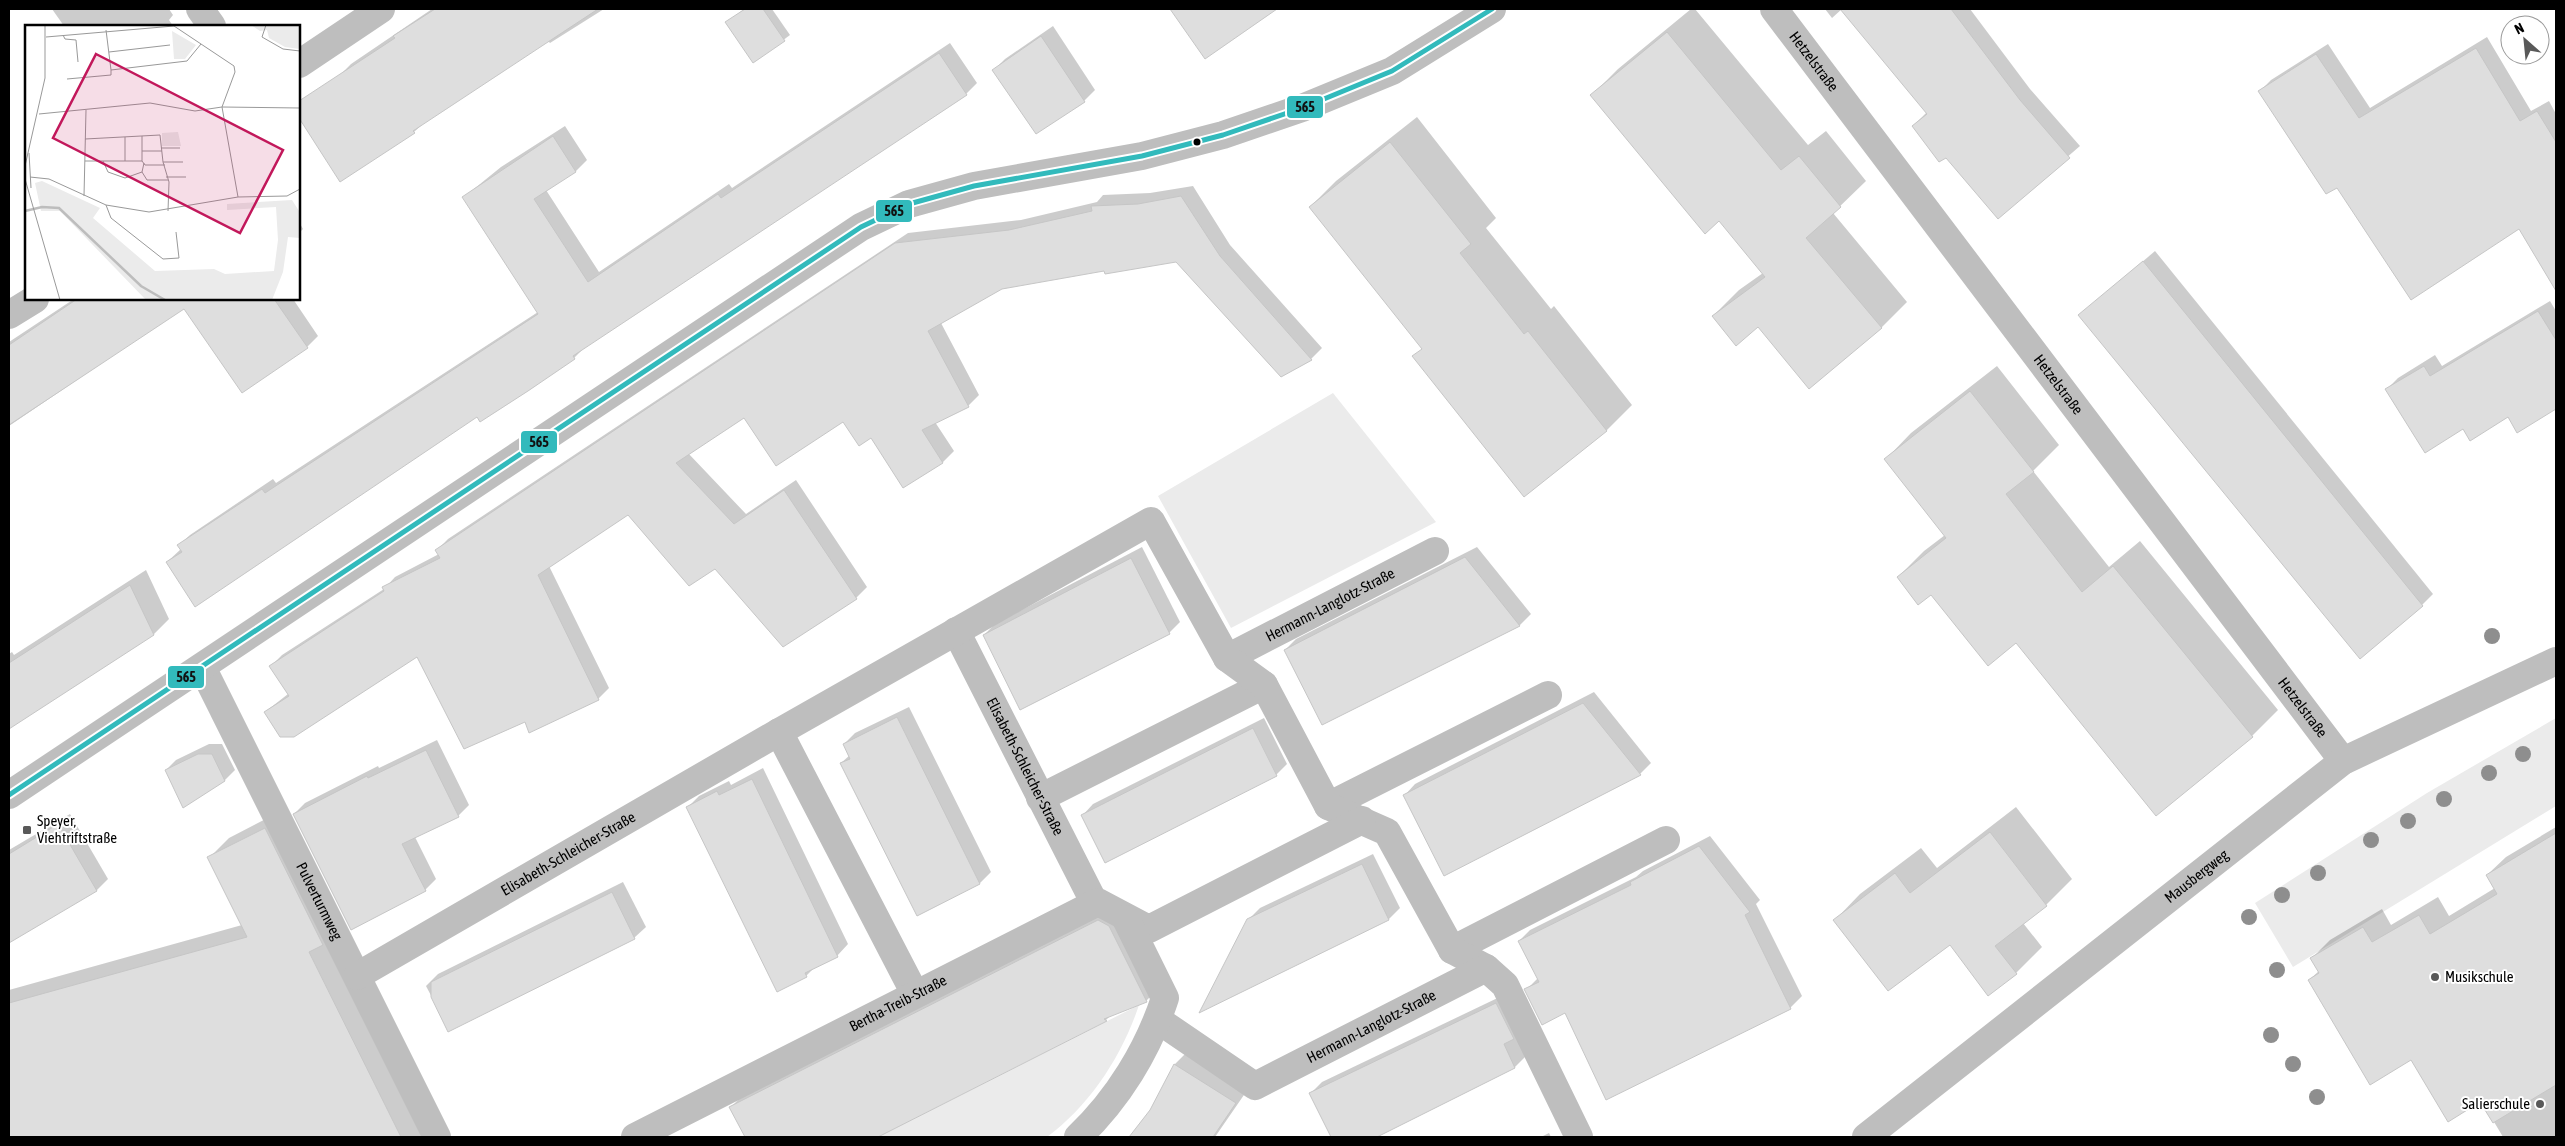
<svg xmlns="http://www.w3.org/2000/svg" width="2565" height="1146" font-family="'Asap Condensed',sans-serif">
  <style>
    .green { fill: #ebebeb }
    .shadow { fill: #0003 }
    .building { fill: #dedede; stroke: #c6c6c6 }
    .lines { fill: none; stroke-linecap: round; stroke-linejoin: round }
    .minor { stroke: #bebebe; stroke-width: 28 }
    .bus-1-casing { stroke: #fff; stroke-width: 9 }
    .bus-1 { stroke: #32babc; stroke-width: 5 }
    .tree { fill: #8e8e8e }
    .bus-dot { fill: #000; stroke: #fff; stroke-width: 2 }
    .poi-dot { fill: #595959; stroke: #fff; stroke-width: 2 }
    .labels { text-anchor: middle; stroke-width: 4; stroke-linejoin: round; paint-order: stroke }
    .street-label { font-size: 15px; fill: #000; stroke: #fff }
    .poi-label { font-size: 15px; fill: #000; stroke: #fff; text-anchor: start }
    .inset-river { fill: none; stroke: #bdbdbd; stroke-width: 2.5 }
    .inset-road { fill: none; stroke: #999; stroke-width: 1 }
    .view { fill: #c2185b; fill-opacity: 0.15; stroke: #c2185b; stroke-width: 2.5 }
    .inset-edge { fill: none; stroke: #000; stroke-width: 2.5 }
    .line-badge { stroke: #fff; stroke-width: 2 }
    .pale-badge-label { font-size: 14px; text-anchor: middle; font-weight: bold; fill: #111 }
  </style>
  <rect width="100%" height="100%" fill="#fff"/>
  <g class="green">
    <polygon points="1333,393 1436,522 1231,628 1158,496"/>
    <polygon points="2556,718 2556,806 2293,967 2255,903 2427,793"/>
    <path d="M1139,1005C1122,1056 1090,1105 1047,1137H878Z"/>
  </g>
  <g class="shadow">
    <polygon points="52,9 169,9 173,15 169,20 173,26 64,26"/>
    <polygon points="432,9 604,9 550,43 548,41 426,121 414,132 340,75 351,64"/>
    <polygon points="744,9 772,9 790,35 754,62 726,23"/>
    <polygon points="1172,9 1275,9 1205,57"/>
    <polygon points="1691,9 1695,9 1808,145 1826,131 1866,181 1833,213 1907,302 1881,328 1758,325 1713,316 1739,290 1763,273 1719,220 1592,95 1618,69"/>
    <polygon points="1825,9 1970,9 2030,89 2080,146 1998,217 1947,157 1913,126 1927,112 1842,9 1832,18"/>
    <polygon points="1053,26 1095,90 1084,101 994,70 1005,59"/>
    <polygon points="2487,37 2531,111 2549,101 2556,114 2556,242 2535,254 2519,227 2260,91 2271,80 2328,44 2370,108"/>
    <polygon points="950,43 977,83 966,94 585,347 574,358 477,415 167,562 181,549 179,545 190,535 273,479 276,483 538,312 464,197 501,167 565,126 587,160 576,171 546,190 599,272 729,184 732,188"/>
    <polygon points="1417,117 1496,218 1486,228 1551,309 1554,306 1632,405 1606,431 1414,357 1423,348 1310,207 1336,181"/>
    <polygon points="1193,186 1230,245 1322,348 1311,359 1177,261 1105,270 1002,288 941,323 979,395 968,406 935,422 954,451 943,462 904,486 872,436 843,420 744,417 688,453 746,514 796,480 867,587 856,598 715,567 628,514 549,566 609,688 598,699 530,731 526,720 417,655 265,712 288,694 271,666 282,655 384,589 395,577 439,554 437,550 448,539 908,233 1021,220 1097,202 1103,195 1150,193"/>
    <polygon points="299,222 303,229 299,233"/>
    <polygon points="2155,251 2433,594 2422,605 2080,315"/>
    <polygon points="74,299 293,299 318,336 307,347 242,392 184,307 9,426 9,342"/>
    <polygon points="2550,301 2556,311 2556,406 2552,410 2508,416 2463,428 2387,389 2398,378 2435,355 2442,366"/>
    <polygon points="1997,366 2059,445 2033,471 2109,567 2140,541 2278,710 2252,736 2016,642 1931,593 1898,577 1924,551 1945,535 1886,459 1911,433"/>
    <polygon points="1142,547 1180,622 1169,633 984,635 995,624"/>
    <polygon points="1477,547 1531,614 1520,625 1323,723 1285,650 1296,639"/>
    <polygon points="146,570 169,619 154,634 9,728 9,654 12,652 14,655"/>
    <polygon points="1594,692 1651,763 1640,774 1404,796 1415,784"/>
    <polygon points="909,707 991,872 980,883 917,914 841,763 850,755 844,744 855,733"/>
    <polygon points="1264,718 1287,764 1276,775 1082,816 1093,804"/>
    <polygon points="437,740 469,805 458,816 415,837 436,879 425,890 294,814 305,803 378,766 379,768"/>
    <polygon points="209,744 222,744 235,770 225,780 184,806 166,770 176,760"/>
    <polygon points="763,768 848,944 837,956 816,966 806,976 688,807 699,796 729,781 731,785"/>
    <polygon points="2016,807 2072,879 2046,905 2023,923 2042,947 2016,973 1989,994 1950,943 1835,920 1860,894 1921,848 1937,868"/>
    <polygon points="285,809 430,1137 9,1137 9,990 242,925 209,858 229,838"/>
    <polygon points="70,814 108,879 97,890 9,942 9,850"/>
    <polygon points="2556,827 2556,1137 2503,1137 2481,1100 2412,1059 2309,980 2319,971 2312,958 2330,940 2382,909 2391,925 2438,897 2449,916 2495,888 2487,875 2506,857"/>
    <polygon points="1710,836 1760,900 1756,904 1802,996 1790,1008 1607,1099 1565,1012 1526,990 1538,978 1519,941 1530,930 1636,877 1643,871"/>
    <polygon points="1373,854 1400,908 1389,919 1248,920 1260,908"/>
    <polygon points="623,882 646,927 634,938 449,1030 426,986 438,974"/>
    <polygon points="1119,900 1166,981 1146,1001 1112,1014 1106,1020 877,1137 746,1137 731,1107 751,1087"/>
    <polygon points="1508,993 1526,1056 1515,1067 1374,1137 1332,1137 1311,1093 1322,1082"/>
    <polygon points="1186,1053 1246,1092 1215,1137 1130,1137 1151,1111 1175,1064"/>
    <polygon points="1549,1133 1551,1137 1541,1137"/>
  </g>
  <g class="building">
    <polygon points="435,9 598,9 413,131 415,133 340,182 299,118 299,101 395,38 393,36"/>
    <polygon points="745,9 763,9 785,41 753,63 725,22"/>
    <polygon points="1170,9 1277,9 1205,59"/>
    <polygon points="1840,9 1951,9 2020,100 2070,158 1998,219 1946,158 1939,162 1912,126 1927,114"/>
    <polygon points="1667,32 1781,170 1799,156 1841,207 1806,238 1882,328 1809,389 1758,327 1736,346 1712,316 1765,277 1719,221 1705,234 1590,95"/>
    <polygon points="1041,36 1085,102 1036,134 992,70"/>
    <polygon points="2476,48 2520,121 2537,111 2556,142 2556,291 2519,229 2411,300 2337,188 2326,194 2258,91 2316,54 2359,118"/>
    <polygon points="939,53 967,95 573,356 575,359 528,391 480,422 477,417 195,607 166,562 182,552 177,545 262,489 265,493 538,314 462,197 553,136 576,172 534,199 588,282 718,194 721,198"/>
    <polygon points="1390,142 1471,244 1460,253 1524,334 1528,331 1607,431 1524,497 1412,356 1422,349 1309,207"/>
    <polygon points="1181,196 1220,256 1312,360 1281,377 1176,262 1105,274 1104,271 1002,289 928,331 969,407 922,430 943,463 903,488 871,438 859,446 843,422 776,466 744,418 676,463 734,524 784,490 857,599 783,647 715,569 689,586 628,515 538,575 599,700 529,733 525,722 464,749 417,657 294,737 280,737 264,712 289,696 269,666 384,591 382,587 440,558 435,550 895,243 1009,230 1092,211 1091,206 1138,204"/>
    <polygon points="2143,261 2423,606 2360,659 2078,315"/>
    <polygon points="77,299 274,299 308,348 242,393 184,309 9,425 9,345"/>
    <polygon points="2538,311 2556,340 2556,409 2517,433 2508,417 2470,441 2463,429 2425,453 2385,389 2424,366 2430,376"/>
    <polygon points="1970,391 2034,472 2006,494 2082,592 2113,566 2253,737 2156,816 2016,643 1988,666 1931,595 1918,605 1897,577 1946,538 1884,459"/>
    <polygon points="1465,557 1520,626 1322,725 1284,650"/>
    <polygon points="1131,558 1170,634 1020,710 983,635"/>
    <polygon points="130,585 154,635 9,729 9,663"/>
    <polygon points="1583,703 1641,775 1444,876 1403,795"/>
    <polygon points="897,717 980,884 917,916 840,763 850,759 843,744"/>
    <polygon points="1253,728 1277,776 1105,863 1081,815"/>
    <polygon points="426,750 459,817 402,844 426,891 351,930 293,814 367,776 368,778"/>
    <polygon points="198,754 212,754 225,781 183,808 165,770"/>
    <polygon points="752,779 838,957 805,973 807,977 777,992 686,807 717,791 719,795"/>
    <polygon points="58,824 97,891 9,943 9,854"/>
    <polygon points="265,828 323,945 309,952 401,1137 9,1137 9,1003 247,937 207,857"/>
    <polygon points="1990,832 2047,906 1995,946 2017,974 1988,996 1950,945 1888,991 1833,920 1895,873 1910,893"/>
    <polygon points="2556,833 2556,1085 2493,1123 2480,1102 2448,1122 2411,1060 2370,1085 2308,980 2319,973 2310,958 2363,927 2372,942 2419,915 2430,934 2497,894 2486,875"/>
    <polygon points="1699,846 1750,912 1745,915 1791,1009 1606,1100 1565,1013 1542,1025 1524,989 1539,982 1518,941 1631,885 1630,882"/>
    <polygon points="1362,864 1389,920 1199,1013 1247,919"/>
    <polygon points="612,892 635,939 448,1032 431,997 431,982"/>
    <polygon points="1098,920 1109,926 1147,1002 1104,1019 1107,1021 878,1137 745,1137 729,1107"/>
    <polygon points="1496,1003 1514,1039 1504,1044 1515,1068 1377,1137 1331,1137 1309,1093"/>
    <polygon points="1174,1064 1236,1103 1213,1137 1129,1137 1150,1110"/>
  </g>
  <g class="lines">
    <g class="minor">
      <polyline points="200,9 212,26"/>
      <path id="s1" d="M1774,9L2343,761"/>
      <polyline points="299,64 381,9"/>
      <polyline points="9,315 35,299"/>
      <path id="s2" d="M956,631L1095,904"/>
      <path id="s3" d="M1227,658L1435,551"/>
      <path id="s4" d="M202,667L437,1137"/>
      <polyline points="779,732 915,994"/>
      <polyline points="9,795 861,227 909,204 974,186 1142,156 1223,135 1302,108 1392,71 1492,9"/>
      <polyline points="1040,798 1264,685"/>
      <polyline points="1328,806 1548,695"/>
      <polyline points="1452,950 1666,840"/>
      <path id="s5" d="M357,976L779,732L1151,521L1227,658L1264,685L1328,806L1387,832L1452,950L1486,968L1505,985L1579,1137"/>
      <path id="s6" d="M1158,1020L1255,1086L1486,968"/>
      <path id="s7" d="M635,1137L1098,902L1149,929L1362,820"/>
      <path d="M1078,1137C1118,1099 1148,1050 1165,998L1126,919"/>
      <path id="s8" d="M1866,1137L2343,761L2556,661"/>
    </g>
    <defs>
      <polyline id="bus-1" points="9,795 861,227 909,204 974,186 1142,156 1223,135 1302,108 1392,71 1492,9"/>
    </defs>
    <use href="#bus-1" class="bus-1-casing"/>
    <use href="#bus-1" class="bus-1"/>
  </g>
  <g class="tree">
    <circle cx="2492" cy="636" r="8"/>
    <circle cx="2523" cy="754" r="8"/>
    <circle cx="2489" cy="773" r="8"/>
    <circle cx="2444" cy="799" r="8"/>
    <circle cx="2408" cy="821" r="8"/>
    <circle cx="2371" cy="840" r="8"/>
    <circle cx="2318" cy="873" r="8"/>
    <circle cx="2282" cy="895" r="8"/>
    <circle cx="2249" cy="917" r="8"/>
    <circle cx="2277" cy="970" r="8"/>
    <circle cx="2271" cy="1035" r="8"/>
    <circle cx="2293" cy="1064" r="8"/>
    <circle cx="2317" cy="1097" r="8"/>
  </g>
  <circle class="bus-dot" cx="1197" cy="142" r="4.5"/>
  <g class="poi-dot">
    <rect x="22" y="825" width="10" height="10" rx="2.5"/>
    <circle cx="2435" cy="977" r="5"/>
    <circle cx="2540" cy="1104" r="5"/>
  </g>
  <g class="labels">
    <g class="street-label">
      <text dy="5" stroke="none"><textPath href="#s1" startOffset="66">Hetzelstraße</textPath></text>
      <text dy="5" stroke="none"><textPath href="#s1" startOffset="471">Hetzelstraße</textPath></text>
      <text dy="5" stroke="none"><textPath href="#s3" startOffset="116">Hermann-Langlotz-Straße</textPath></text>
      <text dy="5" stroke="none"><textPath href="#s1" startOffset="876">Hetzelstraße</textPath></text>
      <text dy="5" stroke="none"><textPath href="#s2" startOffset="152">Elisabeth-Schleicher-Straße</textPath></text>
      <text dy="5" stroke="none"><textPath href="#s5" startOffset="244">Elisabeth-Schleicher-Straße</textPath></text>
      <text dy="5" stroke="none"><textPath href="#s8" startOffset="421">Mausbergweg</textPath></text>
      <text dy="5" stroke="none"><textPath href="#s4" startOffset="262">Pulverturmweg</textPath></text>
      <text dy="5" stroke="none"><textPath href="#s7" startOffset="295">Bertha-Treib-Straße</textPath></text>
      <text dy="5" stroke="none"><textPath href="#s6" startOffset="248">Hermann-Langlotz-Straße</textPath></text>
    </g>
    <g class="poi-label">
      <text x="37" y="826">Speyer,<tspan x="37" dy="17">Viehtriftstraße</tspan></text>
      <text x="2445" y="982">Musikschule</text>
      <text x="2530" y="1109" text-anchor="end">Salierschule</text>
    </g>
  </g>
  <g transform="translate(25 25)">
    <rect width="275" height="275" fill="#fff"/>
    <path d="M226,0H275V24L260,22L244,13L242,5L235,6ZM147,6L171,20L160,34H149ZM153,107L156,121H137V108ZM17,156L75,183L68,193L130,246L189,244L200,249L249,246L253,215L251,182L202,185V179L267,175L274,186L275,213L263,212L258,247L247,275H121L35,186H16L10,158Z" fill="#ebebeb"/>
    <path class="inset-river" d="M0,186L17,182L34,183L116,261L140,275"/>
    <path class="inset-road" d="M241,0L237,12L258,24L275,26M81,5L86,45L162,36L176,19M38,10L40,14L51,15L53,37M21,12L149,1L209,41L210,47L197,82L213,172M84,27L145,20M42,54L86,50V45M14,89L125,78L170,86L197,82L275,83M117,111V136M100,112V136M60,114L135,110L138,137L144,157L143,186M136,123H155M117,126H137M4,128L6,163M60,136H117L120,140H140M78,136L83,147L100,153L117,147L119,138M138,137H158M0,141L20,53V0M117,147L122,155H143M5,152L24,154L81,180L124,187L213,172L262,171L275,164M141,152H161M0,154L35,275M59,171L61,85M81,180L86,193L138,234L154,233L151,207"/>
    <path class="view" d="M71,29L258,125L215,208L28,113Z"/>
    <rect width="275" height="275" class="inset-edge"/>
  </g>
  <g class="line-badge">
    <rect x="1286" y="95" width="38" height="24" rx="5" fill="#32babc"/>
    <rect x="875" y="199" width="38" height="24" rx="5" fill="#32babc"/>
    <rect x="520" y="430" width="38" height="24" rx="5" fill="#32babc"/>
    <rect x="167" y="665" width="38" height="24" rx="5" fill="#32babc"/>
  </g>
  <g class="pale-badge-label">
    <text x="1305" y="112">565</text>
    <text x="894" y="216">565</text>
    <text x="539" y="447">565</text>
    <text x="186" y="682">565</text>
  </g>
  <rect width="2565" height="1146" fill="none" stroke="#000000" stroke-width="20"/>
  <g transform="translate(2525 40) rotate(333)"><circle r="24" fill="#ffffff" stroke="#999999"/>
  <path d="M0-4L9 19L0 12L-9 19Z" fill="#595959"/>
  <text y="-8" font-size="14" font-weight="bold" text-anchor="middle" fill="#000000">N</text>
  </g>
</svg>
